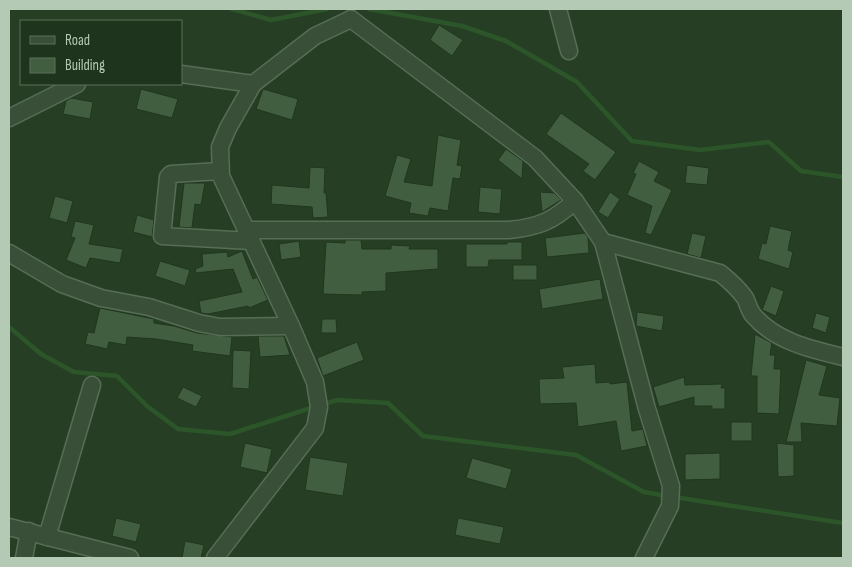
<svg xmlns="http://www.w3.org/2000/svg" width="852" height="567" font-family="'Sofia Sans Condensed',sans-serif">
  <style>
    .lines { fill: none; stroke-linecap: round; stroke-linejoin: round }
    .stream { stroke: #2c5529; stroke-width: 4.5 }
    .building { fill: #425e40; stroke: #20361f }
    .minor-casing { stroke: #576d56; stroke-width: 19 }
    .minor { stroke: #394f38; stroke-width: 16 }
  </style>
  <rect width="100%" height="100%" fill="#263f24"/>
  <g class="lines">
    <g class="stream">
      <polyline points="232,9 271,20 327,9"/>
      <polyline points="369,9 462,26 506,41 577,82 632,141 700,150 769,142 801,171 843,177"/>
      <polyline points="9,327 41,354 74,372 117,376 147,406 178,429 230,434 314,407"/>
      <polyline points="322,405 337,400 388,403 423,436 576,455 644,492 667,496"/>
      <polyline points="674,497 843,523"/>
    </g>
  </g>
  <g class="building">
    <polygon points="439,25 463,40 452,56 430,40"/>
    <polygon points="141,89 178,99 172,118 136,109"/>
    <polygon points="263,89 298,99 292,120 256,109"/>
    <polygon points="71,98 93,102 90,119 63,114 66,101"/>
    <polygon points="561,113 616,152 595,180 583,171 589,164 546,134"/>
    <polygon points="438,135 461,140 457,165 462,166 460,179 453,178 448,211 430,208 428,216 409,213 411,203 385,196 397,155 411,159 404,182 432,186"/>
    <polygon points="506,149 523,161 522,179 498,160"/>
    <polygon points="639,161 659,172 654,181 672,190 651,235 645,233 652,206 627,195 636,174 633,173"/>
    <polygon points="687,165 709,168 707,185 685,183"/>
    <polygon points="310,167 325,168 324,193 326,193 328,217 313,218 312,207 271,204 272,185 309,188"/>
    <polygon points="184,183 205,183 201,205 195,204 192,228 179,227"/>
    <polygon points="480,187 502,189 500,214 478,212"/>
    <polygon points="540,192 554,193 561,200 542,212"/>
    <polygon points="610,192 620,199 608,218 598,212"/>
    <polygon points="55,196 73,201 67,223 49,218"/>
    <polygon points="137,215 154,220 152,237 133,232"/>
    <polygon points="75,221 94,225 89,244 123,249 120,263 90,258 86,268 66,260 75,238 71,237"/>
    <polygon points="770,226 792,231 788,250 793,252 789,269 758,259 762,243 766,244"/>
    <polygon points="585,233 588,237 589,253 547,257 545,238"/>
    <polygon points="692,233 706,236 701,258 687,254"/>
    <polygon points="345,240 361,240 362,249 391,249 391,245 410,246 409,249 438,249 438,269 386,273 386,291 362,292 362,295 323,294 326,242 345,243"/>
    <polygon points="299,241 301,257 281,260 279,244"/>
    <polygon points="507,242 522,242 522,260 489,260 488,267 466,267 466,244 507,244"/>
    <polygon points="242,251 253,279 257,277 268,300 249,308 248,306 208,314 201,313 199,301 242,292 233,269 196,273 195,269 203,266 202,254 227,252 228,257"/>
    <polygon points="160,261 190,270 185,286 155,276"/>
    <rect x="513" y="265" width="24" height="15"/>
    <polygon points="600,279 603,299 542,309 539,289"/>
    <polygon points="771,286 784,291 776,316 762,310"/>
    <polygon points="100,308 154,319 154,323 174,326 197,333 232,337 230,356 192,351 193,345 156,339 127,337 126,345 109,342 107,349 85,344 88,332 94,333"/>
    <polygon points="637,312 664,316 662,331 636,326"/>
    <polygon points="816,313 830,317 826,333 812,328"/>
    <polygon points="322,319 336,319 337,333 321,333"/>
    <polygon points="755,334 772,343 770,355 775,355 774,369 781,369 779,414 757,413 757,376 751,376"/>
    <polygon points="258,336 284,336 290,355 260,357"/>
    <polygon points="357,342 364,360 323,376 317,358"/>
    <polygon points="233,350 251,351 249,389 232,388"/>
    <polygon points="806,360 827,366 819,395 840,398 837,426 801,423 802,442 786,442"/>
    <polygon points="595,364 596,383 610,382 610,384 627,382 632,431 643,429 647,446 621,451 616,421 578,427 576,403 540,404 539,379 564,378 562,367"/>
    <polygon points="684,377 685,385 722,384 721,388 725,388 725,409 712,409 712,406 694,406 694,397 659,407 653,387"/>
    <polygon points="183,387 202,396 196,407 177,398"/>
    <rect x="731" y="422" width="21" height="19"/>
    <polygon points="245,443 272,449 267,473 240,467"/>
    <polygon points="777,443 794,445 794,476 778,477"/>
    <polygon points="720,453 720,479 685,480 685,454"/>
    <polygon points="310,457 348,463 343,496 305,490"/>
    <polygon points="472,458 512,469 506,489 466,478"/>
    <polygon points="116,518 141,524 136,542 112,536"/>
    <polygon points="458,518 504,527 500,544 455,535"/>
    <polygon points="185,541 204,545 201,558 182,558"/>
  </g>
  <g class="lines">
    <defs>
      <g id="minor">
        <polyline points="558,9 569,51"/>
        <polyline points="351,19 535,158 575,201 603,242 647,409 671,486 670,506 644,558"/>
        <polyline points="181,74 253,84"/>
        <polyline points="9,118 77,84"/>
        <polyline points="220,171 171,174 168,177 162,236 251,241"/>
        <path d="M246,230H509C539,227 553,221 575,201"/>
        <path d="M603,242L720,273C730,281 738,288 745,298C748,304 749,310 753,315C776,342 811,349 843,357"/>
        <polyline points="9,253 62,284 101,298 149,307 199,323 220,327 291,326"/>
        <polyline points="9,527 130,558"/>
        <polyline points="47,537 92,385"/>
        <polyline points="24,558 29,531"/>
        <polyline points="215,558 315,428 319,407 315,382 291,326 221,176 220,147 228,128 253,84 315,36 351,19"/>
      </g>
    </defs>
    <use href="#minor" class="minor-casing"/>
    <use href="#minor" class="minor"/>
  </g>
  <rect width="852" height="567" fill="none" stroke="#b5cab4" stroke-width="20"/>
  <rect x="20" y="20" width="162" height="65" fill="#1e341d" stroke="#5a7059"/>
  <rect x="30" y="36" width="25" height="8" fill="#394f38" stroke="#5a7059"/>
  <text x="65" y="45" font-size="15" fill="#b5cab4">Road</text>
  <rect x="30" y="58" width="25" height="15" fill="#425e40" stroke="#5a7059"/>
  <text x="65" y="70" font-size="15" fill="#b5cab4">Building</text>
</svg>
